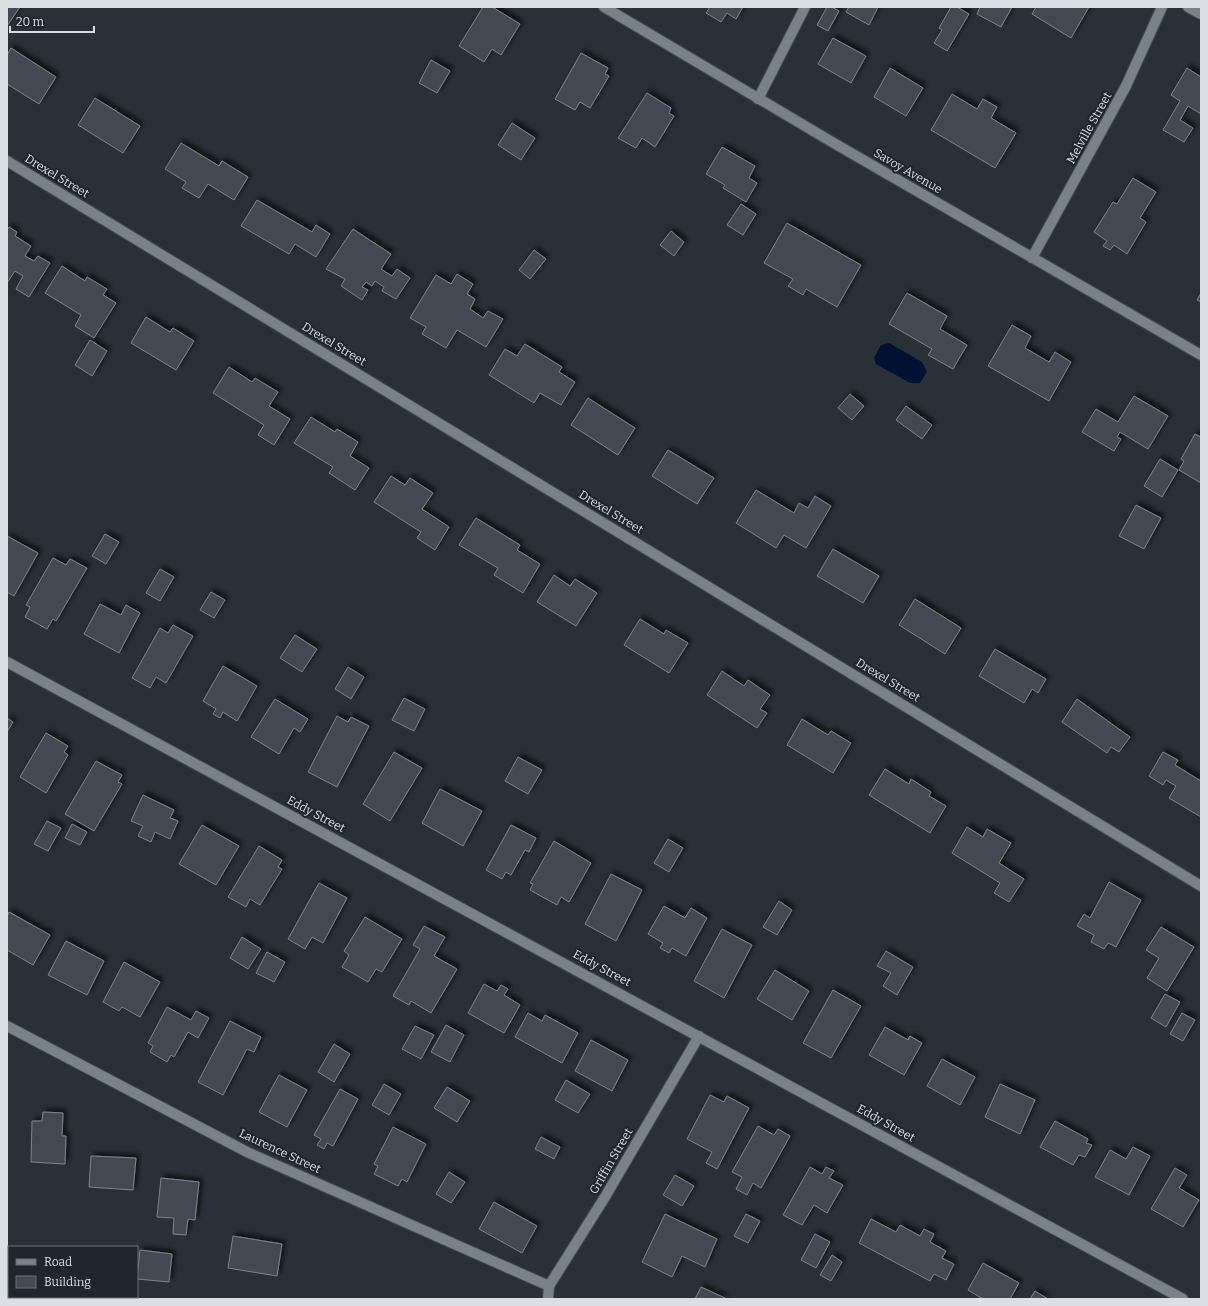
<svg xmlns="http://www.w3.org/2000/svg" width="1208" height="1306" font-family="Bitter,serif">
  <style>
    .water { fill: #001231 }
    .building { fill: #434a52; stroke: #7c848d; filter: url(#shadow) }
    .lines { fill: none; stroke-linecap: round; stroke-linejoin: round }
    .minor-casing { stroke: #464c52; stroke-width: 12 }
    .minor { stroke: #79818a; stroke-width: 10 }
    .labels { text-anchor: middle; stroke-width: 4; stroke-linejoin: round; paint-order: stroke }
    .street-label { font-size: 12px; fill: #dbdfe4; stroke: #20262e }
  </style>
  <defs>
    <filter id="shadow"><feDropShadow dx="3.5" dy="-3.5" stdDeviation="2" flood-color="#0009"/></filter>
  </defs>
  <rect width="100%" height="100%" fill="#2a3038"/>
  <polygon class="water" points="889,343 922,362 927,372 920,383 910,383 876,364 874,358 881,345"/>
  <g class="building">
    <polygon points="7,7 20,7 7,26"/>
    <polygon points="483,7 492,7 520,24 501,55 492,49 484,62 459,46"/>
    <polygon points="710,7 743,7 736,19 727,13 721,22 706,13"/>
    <polygon points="827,7 832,7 839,11 828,31 817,25"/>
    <polygon points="849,7 878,7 869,25 846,12"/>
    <polygon points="951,7 957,7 969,14 947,51 934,43 942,30 939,28"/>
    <polygon points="980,7 1012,7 1001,27 977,14"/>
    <polygon points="1036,7 1089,7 1071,38 1032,14"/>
    <polygon points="833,38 866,56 851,83 818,64"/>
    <polygon points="11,48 56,77 39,104 7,84 7,55"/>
    <polygon points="581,53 608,68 605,74 609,76 590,108 580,102 575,110 555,99"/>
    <polygon points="431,60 450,71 437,93 419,83"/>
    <polygon points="890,68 923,88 906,116 874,97"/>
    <polygon points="1187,68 1201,77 1201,114 1188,106 1180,120 1193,128 1184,142 1163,130 1180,101 1171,95"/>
    <polygon points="647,93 671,108 669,113 674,116 655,147 642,138 636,148 618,138"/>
    <polygon points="952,94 977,109 983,99 997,107 991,118 1016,133 995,168 931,130"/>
    <polygon points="95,98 140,126 123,153 78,125"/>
    <polygon points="512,123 535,138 521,160 498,145"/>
    <polygon points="181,143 219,166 222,161 248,177 234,200 208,184 199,198 182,188 186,182 165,169"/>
    <polygon points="722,147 755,166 749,178 757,183 746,202 723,188 725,185 706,174"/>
    <polygon points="1133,178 1156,192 1140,218 1146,222 1127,254 1114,245 1110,250 1103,246 1107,241 1094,232 1113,202 1117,204"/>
    <polygon points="257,200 312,232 316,225 330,234 316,257 295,244 289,254 241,226"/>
    <polygon points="741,204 756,214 743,235 727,225"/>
    <polygon points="787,223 861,265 837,307 806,289 803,295 788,286 793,279 764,263"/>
    <polygon points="9,227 17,232 15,236 31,246 25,256 34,261 38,256 50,263 29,297 16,289 23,276 15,271 7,283 7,230"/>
    <polygon points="353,229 391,254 381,269 392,276 397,269 410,278 396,299 382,291 384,287 375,281 372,286 366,282 362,287 368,290 362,300 341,286 345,279 326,269"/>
    <polygon points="671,231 684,242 674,256 660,245"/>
    <polygon points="534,250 546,259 530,279 519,270"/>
    <polygon points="62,266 85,281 87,277 107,289 103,295 116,303 94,338 75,326 81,315 45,293"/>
    <polygon points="457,274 473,284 467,294 475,299 470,309 483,318 488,311 503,319 486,347 457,330 446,348 422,334 426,327 410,318 436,275 451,284"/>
    <polygon points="907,293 947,316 940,329 967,345 953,369 928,355 932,349 889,324"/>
    <polygon points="1201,293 1201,302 1197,300"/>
    <polygon points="146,317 170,332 173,328 194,341 176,370 131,343"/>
    <polygon points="1012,325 1031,336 1025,348 1049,362 1055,352 1071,362 1049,401 988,366"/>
    <polygon points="90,340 107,351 92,376 75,365"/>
    <polygon points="525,344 562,367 559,372 575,382 561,405 540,393 534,403 489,375 505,349 517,356"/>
    <polygon points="229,367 252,382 255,378 278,392 269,406 290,419 274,445 258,435 264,425 213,393"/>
    <polygon points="850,394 864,406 852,420 838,408"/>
    <polygon points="1134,396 1168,416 1148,449 1120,432 1117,437 1121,439 1114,451 1082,432 1096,409 1118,422"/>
    <polygon points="588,398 635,428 618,455 571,425"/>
    <polygon points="906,406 932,425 922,439 896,420"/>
    <polygon points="311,417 335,432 337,429 358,442 350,456 369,468 355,490 329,473 333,467 294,443"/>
    <polygon points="1195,434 1201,437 1201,483 1179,470 1184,461 1181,459"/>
    <polygon points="668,450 714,478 697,504 652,476"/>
    <polygon points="1160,459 1178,470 1162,497 1144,486"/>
    <polygon points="391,476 405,485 410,478 433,493 422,509 449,527 435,550 417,538 421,532 374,502"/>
    <polygon points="756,490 794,513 799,503 808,508 815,496 831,506 806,548 784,535 776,548 736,523"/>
    <polygon points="1136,505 1161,518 1144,549 1119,536"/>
    <polygon points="476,518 520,545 517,550 540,564 523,593 494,575 498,568 459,545"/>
    <polygon points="105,534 119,542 106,564 92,556"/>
    <polygon points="7,536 38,553 14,596 7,592"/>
    <polygon points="833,549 879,576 863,603 817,576"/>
    <polygon points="53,558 66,565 70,559 87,568 56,621 53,619 47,629 25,617 30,607 26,605"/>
    <polygon points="160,569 174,577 160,601 146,593"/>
    <polygon points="554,575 570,586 575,579 597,593 576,626 537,602"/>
    <polygon points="211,592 225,600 214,618 200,610"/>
    <polygon points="915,599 961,628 945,654 899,625"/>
    <polygon points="100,604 121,615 126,605 140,613 119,653 84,634"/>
    <polygon points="640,619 664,634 666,630 688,643 669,673 624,645"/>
    <polygon points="173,625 193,636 166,683 156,677 150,688 132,678 160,628 168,633"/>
    <polygon points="295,635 317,649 302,672 280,658"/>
    <polygon points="995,649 1046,679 1038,693 1032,689 1024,703 979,676"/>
    <polygon points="223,666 257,686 237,721 223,712 220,718 213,714 216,709 203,701"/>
    <polygon points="348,667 364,677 351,699 335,689"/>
    <polygon points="722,671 744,686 748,680 770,695 760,709 767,713 757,728 707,695"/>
    <polygon points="404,698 425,709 414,731 392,720"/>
    <polygon points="275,699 308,719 300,732 294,728 279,754 251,737"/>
    <polygon points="1077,699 1130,737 1119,752 1111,747 1107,753 1062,722"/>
    <polygon points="337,716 348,722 351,717 369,726 337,787 308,772"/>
    <polygon points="7,718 13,722 7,732"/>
    <polygon points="802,719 828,735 831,731 851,743 833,773 787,745"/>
    <polygon points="46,733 68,746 64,752 68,755 46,793 20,777"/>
    <polygon points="394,752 422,768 390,821 363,804"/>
    <polygon points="1163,752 1178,760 1175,765 1201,781 1201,817 1169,798 1176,786 1166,780 1163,785 1149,776"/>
    <polygon points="518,757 542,770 528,794 505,781"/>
    <polygon points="96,761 122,775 118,782 122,784 94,831 65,814"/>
    <polygon points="885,769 909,784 911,779 931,792 929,796 946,806 930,833 869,795"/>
    <polygon points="440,789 482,811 463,846 422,823"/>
    <polygon points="143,795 174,810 170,818 178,821 170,839 155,832 151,842 138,836 143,826 131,821"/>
    <polygon points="47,821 61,828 48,851 34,844"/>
    <polygon points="72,824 87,832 80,845 65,838"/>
    <polygon points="202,825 239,846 216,885 179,864"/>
    <polygon points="511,825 536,838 529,852 525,850 511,875 506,872 502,879 486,870"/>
    <polygon points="967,827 983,837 987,829 1011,843 999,863 1024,879 1009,902 994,893 1000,883 952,853"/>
    <polygon points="668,839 683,848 669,872 654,863"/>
    <polygon points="554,841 591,863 569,902 561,897 557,905 530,890 533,884 530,883"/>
    <polygon points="259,846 282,860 278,867 282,869 260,905 250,899 246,907 228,897"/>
    <polygon points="611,874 642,890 616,941 585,924"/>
    <polygon points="1109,882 1141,900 1116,947 1108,943 1104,949 1091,942 1094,935 1077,926 1084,914 1090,918"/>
    <polygon points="319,883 347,898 323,943 312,937 305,949 288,939"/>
    <polygon points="779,901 792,910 777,935 763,927"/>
    <polygon points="664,906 685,918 691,908 707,918 686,956 672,948 669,953 660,948 663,943 648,934"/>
    <polygon points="9,912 50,935 33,965 7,950 7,917"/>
    <polygon points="365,917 402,939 382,972 376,969 368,982 342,967 349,955 344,951"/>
    <polygon points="424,926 445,937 434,956 457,969 431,1013 411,1001 409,1005 393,996 420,949 413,945"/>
    <polygon points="1161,927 1194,947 1167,991 1147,978 1159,958 1146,950"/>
    <polygon points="722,929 752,945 724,998 694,981"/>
    <polygon points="242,937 261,949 248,969 230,958"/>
    <polygon points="66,941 104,961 87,995 48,975"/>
    <polygon points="886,951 913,967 897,995 883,986 891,973 877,966"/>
    <polygon points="267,952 285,962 274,982 256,973"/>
    <polygon points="124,962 160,982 140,1017 122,1007 119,1011 103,1002"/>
    <polygon points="775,970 809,991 792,1020 757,999"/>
    <polygon points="484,984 497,991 501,985 508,989 504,995 520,1005 504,1033 468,1013"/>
    <polygon points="833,990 861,1006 831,1058 803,1043"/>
    <polygon points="1165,994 1180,1002 1166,1027 1151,1018"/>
    <polygon points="167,1007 191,1020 196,1011 209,1018 198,1038 188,1032 174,1057 171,1055 167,1062 150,1052 153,1046 148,1043"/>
    <polygon points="528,1013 542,1021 545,1015 578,1033 562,1063 515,1037"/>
    <polygon points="1182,1013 1195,1020 1183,1041 1170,1034"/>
    <polygon points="230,1021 261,1037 254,1052 247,1049 223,1095 198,1082"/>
    <polygon points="446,1025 464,1035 450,1062 431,1052"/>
    <polygon points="415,1026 434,1035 421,1059 402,1049"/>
    <polygon points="885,1027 908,1040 910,1036 922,1043 904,1075 869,1055"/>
    <polygon points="591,1040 628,1060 612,1091 575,1071"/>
    <polygon points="334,1044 350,1054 334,1082 318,1072"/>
    <polygon points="942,1059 975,1077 960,1105 927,1086"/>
    <polygon points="279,1075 307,1090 287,1127 259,1112"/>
    <polygon points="566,1080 590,1094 578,1113 555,1100"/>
    <polygon points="384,1084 401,1094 389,1115 372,1105"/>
    <polygon points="1000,1084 1035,1100 1020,1134 985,1117"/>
    <polygon points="447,1087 470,1101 457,1122 434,1108"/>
    <polygon points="340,1089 358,1099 333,1146 327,1143 324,1149 317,1145 321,1139 314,1135"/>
    <polygon points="710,1095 724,1102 727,1096 749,1108 717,1169 706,1163 712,1152 687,1139"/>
    <polygon points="43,1112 63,1113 62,1136 66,1136 65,1164 31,1162 32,1121 42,1121"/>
    <polygon points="1055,1121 1088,1139 1086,1143 1092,1145 1085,1157 1079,1155 1073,1165 1040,1147"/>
    <polygon points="758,1126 774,1135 778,1129 790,1136 761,1188 753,1183 747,1195 736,1189 742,1177 732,1172"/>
    <polygon points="393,1127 426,1144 407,1182 402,1179 398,1186 374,1174 378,1166 374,1164"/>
    <polygon points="541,1137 560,1147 554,1159 535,1149"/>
    <polygon points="1133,1147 1150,1156 1129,1195 1095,1177 1110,1150 1126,1159"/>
    <polygon points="91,1156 136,1158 133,1190 89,1187"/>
    <polygon points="810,1167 822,1174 826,1167 834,1171 829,1178 843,1185 827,1213 814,1205 802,1225 783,1215"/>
    <polygon points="1175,1168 1187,1175 1179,1188 1199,1200 1183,1227 1151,1209"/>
    <polygon points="449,1172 465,1182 451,1203 436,1194"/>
    <polygon points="675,1175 694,1186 682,1206 663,1195"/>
    <polygon points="161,1178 199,1182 195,1220 188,1219 186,1235 173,1234 174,1218 157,1217"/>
    <polygon points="494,1202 537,1226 522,1253 479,1229"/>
    <polygon points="665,1214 717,1239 705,1267 682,1256 672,1277 642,1262"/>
    <polygon points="746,1214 760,1221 748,1243 734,1236"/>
    <polygon points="871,1219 896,1232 900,1225 920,1236 924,1229 934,1234 930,1242 946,1251 942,1258 954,1264 946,1280 934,1274 930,1281 859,1243"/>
    <polygon points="815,1234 830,1242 816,1268 801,1260"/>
    <polygon points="233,1236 282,1244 277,1276 228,1268"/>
    <polygon points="140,1250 172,1254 169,1282 137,1279"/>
    <polygon points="832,1255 842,1262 831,1281 820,1275"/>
    <polygon points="983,1263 1019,1283 1010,1299 983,1299 968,1290"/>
    <polygon points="701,1287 725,1298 725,1299 695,1299"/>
    <polygon points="1035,1291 1048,1299 1030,1299"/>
    <rect x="104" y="1297" width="26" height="2"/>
  </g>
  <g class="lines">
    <defs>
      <g id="minor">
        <polyline points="604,7 832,142 1201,355"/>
        <polyline points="1188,7 1201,14"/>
        <polyline points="758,99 805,7"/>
        <polyline points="7,161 1201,886"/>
        <polyline points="1032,258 1126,86 1162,7"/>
        <polyline points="7,662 1183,1299"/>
        <polyline points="7,1026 247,1152 549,1286"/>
        <polyline points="548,1299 549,1286 605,1197 699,1036"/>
      </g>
    </defs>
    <use href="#minor" class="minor-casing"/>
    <use href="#minor" class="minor"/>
  </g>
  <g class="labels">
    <g class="street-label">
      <text transform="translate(1089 128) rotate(-61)" y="4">Melville Street</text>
      <text transform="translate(908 171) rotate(30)" y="4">Savoy Avenue</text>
      <text transform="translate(57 176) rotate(31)" y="4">Drexel Street</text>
      <text transform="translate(334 344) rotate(31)" y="4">Drexel Street</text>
      <text transform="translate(611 512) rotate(31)" y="4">Drexel Street</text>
      <text transform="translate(888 680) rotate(31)" y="4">Drexel Street</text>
      <text transform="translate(316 814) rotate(28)" y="4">Eddy Street</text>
      <text transform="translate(602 968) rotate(28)" y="4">Eddy Street</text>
      <text transform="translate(886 1123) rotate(29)" y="4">Eddy Street</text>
      <text transform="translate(280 1151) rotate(25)" y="4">Laurence Street</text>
      <text transform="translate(611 1161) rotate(-60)" y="4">Griffin Street</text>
    </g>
  </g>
  <rect width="1208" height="1306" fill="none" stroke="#dbdfe4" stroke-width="16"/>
  <rect x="8" y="1246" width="130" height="52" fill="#20262e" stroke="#6b7077"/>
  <rect x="16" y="1259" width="20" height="6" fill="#79818a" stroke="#6b7077"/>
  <text x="44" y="1266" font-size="12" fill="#dbdfe4">Road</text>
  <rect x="16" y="1276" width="20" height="12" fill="#434a52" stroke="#6b7077"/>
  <text x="44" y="1286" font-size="12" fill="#dbdfe4">Building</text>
  <path d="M10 26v6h84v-6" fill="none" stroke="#dbdfe4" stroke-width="2"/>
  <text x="16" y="26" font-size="12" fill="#dbdfe4" stroke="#20262e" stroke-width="3" paint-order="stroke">20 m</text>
</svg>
